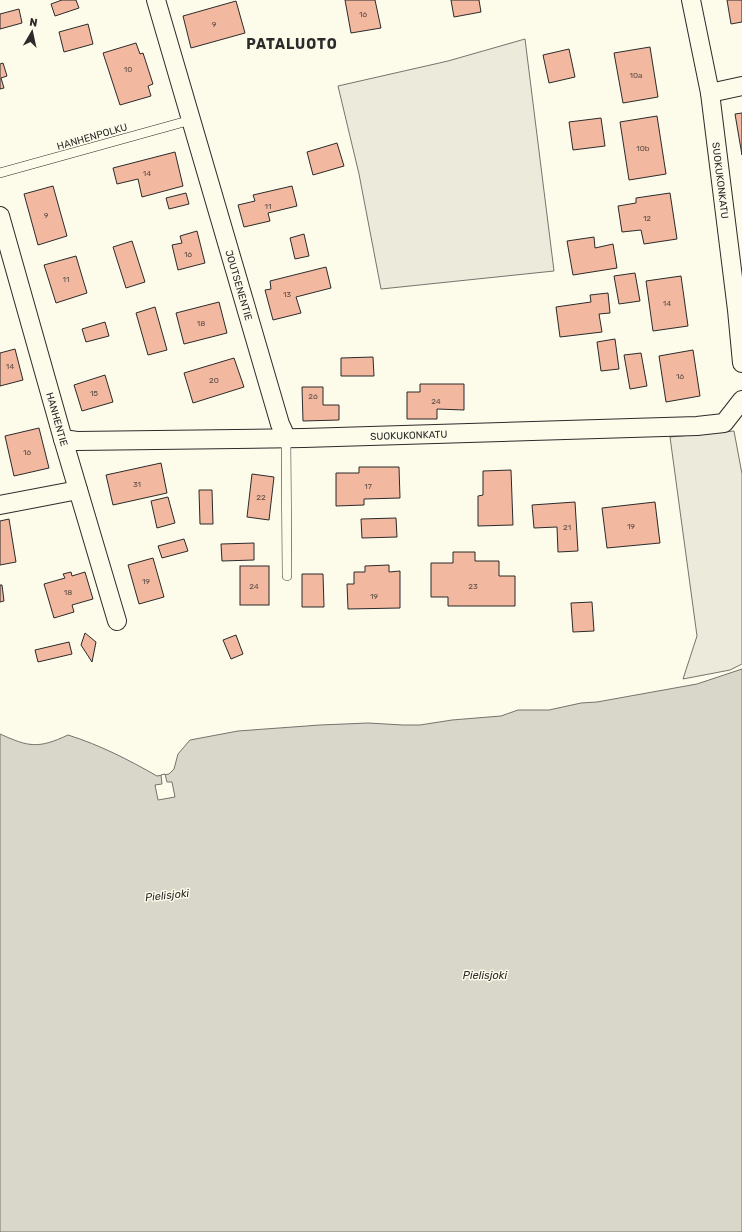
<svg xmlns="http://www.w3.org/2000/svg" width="742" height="1232" font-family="Rubik,sans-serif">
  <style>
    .green { fill: #ecebdb; stroke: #74746e }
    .water { fill: #d8d7c9; stroke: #74746e }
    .pier { fill: #fdfbea; stroke: #74746e }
    .building { fill: #f2b8a0; stroke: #2b2b2b }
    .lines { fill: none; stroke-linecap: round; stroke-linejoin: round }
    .service-casing { stroke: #2b2b2b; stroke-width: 10 }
    .minor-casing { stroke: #2b2b2b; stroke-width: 20 }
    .service { stroke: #fdfbea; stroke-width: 9 }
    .minor { stroke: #fdfbea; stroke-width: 18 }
    .labels { text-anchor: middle; stroke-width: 3; stroke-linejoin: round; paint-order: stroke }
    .number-label { font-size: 8px; fill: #5d4e48 }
    .street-label { font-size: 10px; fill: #2b2b2b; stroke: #fdfbea }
    .water-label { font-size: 11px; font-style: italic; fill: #2b2b2b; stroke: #fdfbea }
    .district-label { font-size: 14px; font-weight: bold; letter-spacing: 1px; fill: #2b2b2b; stroke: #fdfbea }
  </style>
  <rect width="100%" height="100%" fill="#fdfbea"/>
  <g class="green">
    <polygon points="525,39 554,271 381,289 359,174 338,86 448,61"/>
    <polygon points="734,431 742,474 742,664 730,670 683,679 697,636 670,437"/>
  </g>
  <path class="water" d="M742,669V1232H0V734C29,747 38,749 68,735C100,745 129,760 157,776L169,774L174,769L178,754L190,740L238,731L320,725L368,723L403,725H420L452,720L501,716L518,710H549L581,703L597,702L697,684Z"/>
  <polygon class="pier" points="165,774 167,782 172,782 175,797 158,800 155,785 162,784 161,775"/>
  <g class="building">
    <polygon points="62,0 76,0 79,8 55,16 51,4"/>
    <polygon points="345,0 375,0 381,28 351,33"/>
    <polygon points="451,0 479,0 481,12 454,17"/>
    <polygon points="727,0 742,0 742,22 731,24"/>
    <polygon points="236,1 245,33 191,48 183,16"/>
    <polygon points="19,9 22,23 0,29 0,14"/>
    <polygon points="88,24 93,44 64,52 59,32"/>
    <polygon points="136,43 140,54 143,53 153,84 148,86 151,96 120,105 103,53"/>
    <polygon points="650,47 658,97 623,103 614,53"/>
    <polygon points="569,49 575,77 549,83 543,55"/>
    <polygon points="3,63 7,76 1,78 4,88 0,89 0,64"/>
    <polygon points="742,113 742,155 735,114"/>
    <polygon points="657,116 666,174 629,180 620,122"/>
    <polygon points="601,118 605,146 573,150 569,122"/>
    <polygon points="337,143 344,166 313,175 307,152"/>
    <polygon points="175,152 183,186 142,197 138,179 117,184 113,168"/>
    <polygon points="53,186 67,236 38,245 24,194"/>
    <polygon points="292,186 297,206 268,213 270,221 244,227 238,205 255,201 253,195"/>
    <polygon points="186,193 189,204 169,209 166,198"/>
    <polygon points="670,193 677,239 644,244 641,230 622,232 618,206 636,203 636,198"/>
    <polygon points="197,231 205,263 178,270 172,245 182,243 180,236"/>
    <polygon points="304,234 309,256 295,259 290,238"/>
    <polygon points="594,237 595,248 613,244 617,268 573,275 567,241"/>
    <polygon points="132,241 145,282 126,288 113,247"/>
    <polygon points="76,256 87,293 56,303 44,265"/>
    <polygon points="326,267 331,288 296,297 301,313 273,320 265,290 271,289 270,281"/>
    <polygon points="635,273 640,301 619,304 614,276"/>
    <polygon points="681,276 688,326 653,331 646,281"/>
    <polygon points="608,293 610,313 599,314 602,332 560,337 556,307 591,302 590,295"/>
    <polygon points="219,302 227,333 184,344 176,313"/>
    <polygon points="155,307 167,350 148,355 136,313"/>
    <polygon points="105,322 109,336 86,342 82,329"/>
    <polygon points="615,339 619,369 601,371 597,342"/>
    <polygon points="15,349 23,380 0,386 0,353"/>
    <polygon points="693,350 700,396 666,402 659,356"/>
    <polygon points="641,353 647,386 630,389 624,355"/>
    <polygon points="373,357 374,376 341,376 341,358"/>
    <polygon points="234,358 244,387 193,403 184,373"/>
    <polygon points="105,375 113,402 82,411 74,385"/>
    <polygon points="420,384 464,384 464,410 437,409 437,419 407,419 407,392 420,392"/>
    <polygon points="302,387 323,387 323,405 339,405 339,420 303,421"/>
    <polygon points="39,428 49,468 14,476 5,436"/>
    <polygon points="161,463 167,493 113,505 106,475"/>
    <polygon points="359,467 399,467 400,498 364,499 364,505 336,506 336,473 359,473"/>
    <polygon points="511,470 513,525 478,526 478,496 483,495 483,471"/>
    <polygon points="252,474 274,477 269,520 247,517"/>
    <polygon points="199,490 212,490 213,524 200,524"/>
    <polygon points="168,497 175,523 157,528 151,501"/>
    <polygon points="575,502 578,551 558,552 557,527 534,528 532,505"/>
    <polygon points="655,502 660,543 607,548 602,508"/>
    <polygon points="396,518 397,537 362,538 361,519"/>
    <polygon points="9,519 16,562 0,565 0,521"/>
    <polygon points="184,539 188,551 162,558 158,546"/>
    <polygon points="254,543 254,560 222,561 221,544"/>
    <polygon points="453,552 475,552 475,561 499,561 499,576 515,576 515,606 448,606 448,597 431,597 431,563 453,563"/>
    <polygon points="153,558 164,597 139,604 128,565"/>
    <polygon points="389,565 389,572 400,571 400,608 348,609 347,584 354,584 354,572 365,572 365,566"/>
    <rect x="240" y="566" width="29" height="39"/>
    <polygon points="71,572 72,576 85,572 93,599 72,605 74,612 54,618 44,584 65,578 63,574"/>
    <polygon points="302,574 323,574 324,607 302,607"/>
    <polygon points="0,585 2,585 4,601 0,602"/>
    <polygon points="592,602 594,631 573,632 571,603"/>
    <polygon points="85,633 96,642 92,662 81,645"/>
    <polygon points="236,635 243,654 231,659 223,640"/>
    <polygon points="69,642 72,654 38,662 35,650"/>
  </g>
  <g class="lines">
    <defs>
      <g id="service">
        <polyline points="0,173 191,120"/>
        <polyline points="286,437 287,576"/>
      </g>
      <g id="minor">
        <path id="s1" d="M156,0L280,424L286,437"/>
        <path id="s2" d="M691,0L710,93L737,310L742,363"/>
        <polyline points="710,93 742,86"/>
        <path id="s3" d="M0,216L63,439L117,621"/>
        <path id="s4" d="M63,439L77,441L304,438L697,426L724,423L742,400"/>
        <polyline points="0,505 78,490"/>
      </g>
    </defs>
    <use href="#service" class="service-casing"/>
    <use href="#minor" class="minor-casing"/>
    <use href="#service" class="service"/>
    <use href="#minor" class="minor"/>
  </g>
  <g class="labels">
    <g class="number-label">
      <text x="363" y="17">16</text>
      <text x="214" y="27">9</text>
      <text x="128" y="72">10</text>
      <text x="636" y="78">10a</text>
      <text x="643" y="151">10b</text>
      <text x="147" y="176">14</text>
      <text x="268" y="209">11</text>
      <text x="46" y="218">9</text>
      <text x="647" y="221">12</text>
      <text x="188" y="257">16</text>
      <text x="66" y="282">11</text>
      <text x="287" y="297">13</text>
      <text x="667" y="306">14</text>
      <text x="201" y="326">18</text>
      <text x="10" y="369">14</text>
      <text x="680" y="379">16</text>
      <text x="214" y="383">20</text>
      <text x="94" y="396">15</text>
      <text x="313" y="399">26</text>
      <text x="436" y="404">24</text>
      <text x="27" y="455">16</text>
      <text x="137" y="487">31</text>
      <text x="368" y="489">17</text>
      <text x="261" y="500">22</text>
      <text x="631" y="529">19</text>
      <text x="567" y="530">21</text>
      <text x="146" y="584">19</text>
      <text x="254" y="589">24</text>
      <text x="473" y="589">23</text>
      <text x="68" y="595">18</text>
      <text x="374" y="599">19</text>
    </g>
    <g class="street-label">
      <text transform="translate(92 136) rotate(-16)" y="4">HANHENPOLKU</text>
      <text dy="4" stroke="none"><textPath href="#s2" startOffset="183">SUOKUKONKATU</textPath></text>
      <text dy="4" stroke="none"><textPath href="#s1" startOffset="297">JOUTSENENTIE</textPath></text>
      <text dy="4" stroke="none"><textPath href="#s3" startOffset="211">HANHENTIE</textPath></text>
      <text dy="4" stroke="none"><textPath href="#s4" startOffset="346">SUOKUKONKATU</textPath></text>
    </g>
    <g class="water-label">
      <text transform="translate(167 895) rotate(-6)" y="4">Pielisjoki</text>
      <text x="485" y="979">Pielisjoki</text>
    </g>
    <g class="district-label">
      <text x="292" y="49">PATALUOTO</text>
    </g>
  </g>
  <g transform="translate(32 32) rotate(9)" stroke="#fdfbea" stroke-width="3" paint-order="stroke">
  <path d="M0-3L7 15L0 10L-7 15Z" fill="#2b2b2b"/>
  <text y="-6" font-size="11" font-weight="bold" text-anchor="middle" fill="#2b2b2b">N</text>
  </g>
</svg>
